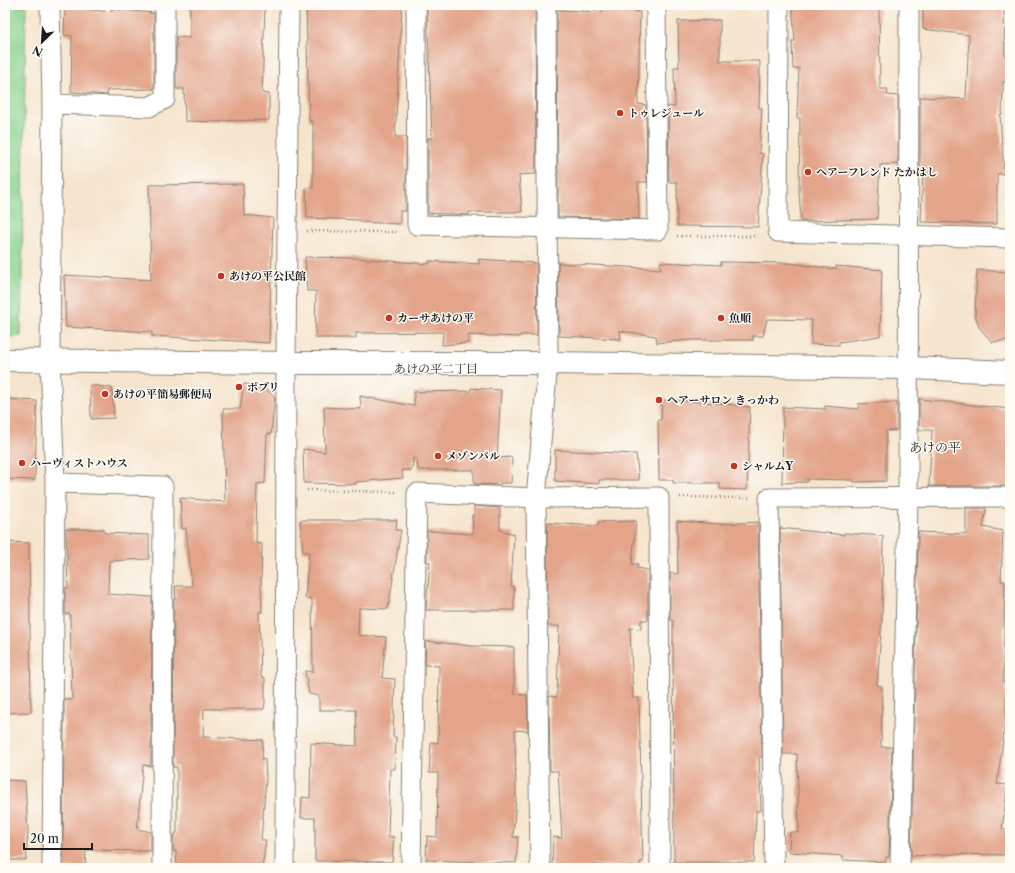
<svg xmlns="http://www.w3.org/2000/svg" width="1015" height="873" font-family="'Libre Caslon Text','Noto Serif JP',serif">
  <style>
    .green { fill: #8ad18c; stroke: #537654 }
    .building { fill: #e3a48a }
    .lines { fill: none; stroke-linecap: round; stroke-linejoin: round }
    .minor-casing { stroke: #898075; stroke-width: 21 }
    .tertiary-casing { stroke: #898075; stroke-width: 24 }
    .path { stroke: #898075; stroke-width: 2.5; stroke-dasharray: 1 3; stroke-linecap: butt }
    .minor { stroke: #fff; stroke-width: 19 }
    .tertiary { stroke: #fff; stroke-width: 22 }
    .poi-dot { fill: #c8321e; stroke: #fdfcf7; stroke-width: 1.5 }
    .labels { text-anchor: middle; stroke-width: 3; stroke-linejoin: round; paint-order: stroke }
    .poi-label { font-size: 11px; font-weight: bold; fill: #1c1c1c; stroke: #fdfcf7; text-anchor: start }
    .neighbourhood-label { font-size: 12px; fill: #1c1c1c; stroke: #fdfcf7 }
    .quarter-label { font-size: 13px; fill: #1c1c1c; stroke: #fdfcf7 }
  </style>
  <rect width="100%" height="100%" fill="#fdfcf7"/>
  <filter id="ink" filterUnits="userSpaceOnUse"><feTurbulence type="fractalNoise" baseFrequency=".025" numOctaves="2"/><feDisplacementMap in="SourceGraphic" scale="8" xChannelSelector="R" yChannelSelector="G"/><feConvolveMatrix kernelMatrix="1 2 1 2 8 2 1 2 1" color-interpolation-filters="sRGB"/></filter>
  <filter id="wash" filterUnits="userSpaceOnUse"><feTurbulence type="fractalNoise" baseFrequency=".012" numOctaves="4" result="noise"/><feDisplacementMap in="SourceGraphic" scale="16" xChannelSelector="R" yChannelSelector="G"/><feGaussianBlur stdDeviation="0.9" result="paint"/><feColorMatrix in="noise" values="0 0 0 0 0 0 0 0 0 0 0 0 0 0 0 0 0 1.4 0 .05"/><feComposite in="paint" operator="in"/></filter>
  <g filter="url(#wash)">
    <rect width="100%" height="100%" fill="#f6e5ce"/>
    <polygon class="green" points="5,5 26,5 21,336 5,338"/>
    <g id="blocks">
      <g class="building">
        <polygon points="190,5 265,5 262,93 269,94 269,120 222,121 222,122 185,121 184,89 176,89 176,37 190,38"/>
        <polygon points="306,5 402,5 395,137 406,137 406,211 400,211 400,224 360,222 360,220 307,218 306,188 313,188 313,121 309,121"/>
        <polygon points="427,5 521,5 521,8 535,9 536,174 519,175 522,212 469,212 469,215 428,213 428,138 432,138"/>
        <polygon points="792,5 879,5 880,89 888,89 887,95 898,96 898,164 880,165 877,219 801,221 799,191 800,118 797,118 799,68 793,69 792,41 795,41"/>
        <polygon points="923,5 1004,5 1005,55 1007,55 1008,82 1003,82 1002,115 1000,115 1004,174 997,174 997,224 921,222 923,172 920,172 920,97 966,99 969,35 923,29"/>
        <polygon points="65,7 111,12 111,9 154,13 154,89 107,90 107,95 71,92 72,36 64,35"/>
        <polygon points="603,8 640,12 638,104 646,105 647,182 638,182 639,219 558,217 557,10 603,12"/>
        <polygon points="720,20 720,61 760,61 759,108 762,108 759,153 763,154 758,227 677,226 677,182 669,182 668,106 675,107 674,67 679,67 678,21"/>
        <polygon points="243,184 244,215 273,218 269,343 152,336 152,332 66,327 64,275 151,280 149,185"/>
        <polygon points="305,257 355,258 429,264 429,261 479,264 479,259 536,263 537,335 520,335 520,337 468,335 468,343 442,345 443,332 356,333 356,338 315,338 316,291 307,291"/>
        <polygon points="660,262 721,265 721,262 789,263 836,269 836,266 882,270 880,336 839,342 839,345 811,344 812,320 767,319 763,336 753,336 753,340 691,340 657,343 656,336 620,331 621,339 559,336 558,263 661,269"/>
        <polygon points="977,270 1010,272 1010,340 992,342 979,327 975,315"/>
        <polygon points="244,384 263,386 275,397 271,434 267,434 265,483 257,484 256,543 262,544 261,586 262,612 259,612 261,677 265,678 265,703 264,709 204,709 203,737 263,740 262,759 265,759 266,779 261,840 266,840 262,868 215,865 215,868 177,868 176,851 173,851 173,835 175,836 175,833 177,833 177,767 173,767 174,599 176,599 175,586 192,586 186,528 182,529 180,498 225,502 223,409 240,409"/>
        <polygon points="90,385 112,388 114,418 91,419"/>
        <polygon points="471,388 501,390 497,458 512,457 511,483 500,483 500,485 474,484 474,470 418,470 417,459 413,458 412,470 402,470 403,478 356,482 356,484 304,483 303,449 325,452 324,407 361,409 360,396 414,406 414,392 471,391"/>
        <polygon points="5,399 37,401 35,480 5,479"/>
        <polygon points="919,399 1010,409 1010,486 929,486 932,430 919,430"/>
        <polygon points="662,400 718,403 750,407 747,490 720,489 720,483 673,483 673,480 659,480 658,420 661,420"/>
        <polygon points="897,402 897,430 886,431 886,481 854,482 854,480 807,479 807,482 782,483 783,407 825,409 825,406 858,409 858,404"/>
        <polygon points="555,450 636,454 639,480 599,480 599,484 555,481"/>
        <polygon points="474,506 500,508 500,530 514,534 511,586 514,587 514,610 426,610 430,562 427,562 427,531 473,534 472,515 474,515"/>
        <polygon points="966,508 986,508 983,527 1003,531 1001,581 1005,582 1003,682 1006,682 1006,718 997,784 1008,785 1002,829 1007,829 1010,855 950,854 911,856 918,532 966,534"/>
        <polygon points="300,520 397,520 396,530 401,530 388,609 359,608 358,635 386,637 382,678 395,679 393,737 396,737 395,769 390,769 388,837 394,837 392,862 315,861 315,818 301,818 302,797 310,798 311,743 357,746 356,710 319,710 319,696 309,694 305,671 313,672 312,599 305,598 309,552 303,552"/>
        <polygon points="636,521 632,564 638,564 637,568 648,570 648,620 641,620 641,629 630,628 633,698 639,698 643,862 640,862 640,867 592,865 592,868 552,868 553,837 562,838 558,771 550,771 549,696 557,697 559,626 548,626 547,523 598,526 598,522"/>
        <polygon points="677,521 721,524 758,522 762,757 759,757 761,811 756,811 754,862 674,862 673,620 670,620 670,573 678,574"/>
        <polygon points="780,528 844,535 844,533 883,536 882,618 877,685 882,686 881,747 892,747 889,857 886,857 886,862 843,860 843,856 789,852 790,832 799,832 797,754 783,754"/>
        <polygon points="66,529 104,529 104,533 149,535 149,559 109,561 108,594 152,597 151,766 143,765 137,829 151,832 151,851 86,850 85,868 63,868 63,864 64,699 72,700 70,614 65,614 65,588 68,588"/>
        <polygon points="5,542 29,543 31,712 5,713"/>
        <polygon points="426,641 472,646 514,647 514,694 527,695 528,731 515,730 516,798 513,837 518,837 516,863 426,860 427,836 437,837 438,773 429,773 431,742 438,743 439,666 425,665"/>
        <polygon points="5,780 25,781 28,832 26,860 5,860"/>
      </g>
    </g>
  </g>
  <g filter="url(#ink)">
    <use href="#blocks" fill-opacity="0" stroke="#898075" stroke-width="1"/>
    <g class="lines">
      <defs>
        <g id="minor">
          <polyline points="50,5 52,104 50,360 55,483 52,868"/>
          <polyline points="416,5 417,225 658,230 656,5"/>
          <polyline points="779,5 778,232 1010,238"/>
          <polyline points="52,104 149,107 165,99 165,5"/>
          <polyline points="55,483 163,486 162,868"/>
          <polyline points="285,868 286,363 289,5"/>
          <polyline points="411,868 417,493 536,498 659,497 660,868"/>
          <polyline points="540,868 536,498 548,363 546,5"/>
          <polyline points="774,868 769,498 1010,497"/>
          <polyline points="900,868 908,498 909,5"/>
        </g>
        <polyline id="tertiary" points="5,360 286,363 548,363 909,368 1010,372"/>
      </defs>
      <use href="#minor" class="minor-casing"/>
      <use href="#tertiary" class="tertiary-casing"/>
      <g class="path">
        <polyline points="307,231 398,232"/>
        <polyline points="677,236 758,236"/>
        <polyline points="307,490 396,492"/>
        <polyline points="680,497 749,498"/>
      </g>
      <use href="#minor" class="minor"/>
      <use href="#tertiary" class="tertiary"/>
    </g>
  </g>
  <g class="poi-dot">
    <circle cx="620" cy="113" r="4"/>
    <circle cx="808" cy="172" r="4"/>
    <circle cx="221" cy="276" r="4"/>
    <circle cx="389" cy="318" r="4"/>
    <circle cx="721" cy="318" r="4"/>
    <circle cx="239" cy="387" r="4"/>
    <circle cx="105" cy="394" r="4"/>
    <circle cx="659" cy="400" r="4"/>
    <circle cx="438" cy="456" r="4"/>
    <circle cx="22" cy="463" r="4"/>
    <circle cx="734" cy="466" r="4"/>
  </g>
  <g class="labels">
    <g class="poi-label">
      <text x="628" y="117">トゥレジュール</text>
      <text x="816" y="176">ヘアーフレンド たかはし</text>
      <text x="229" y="280">あけの平公民館</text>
      <text x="397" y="322">カーサあけの平</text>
      <text x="729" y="322">魚順</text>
      <text x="247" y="391">ポプリ</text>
      <text x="113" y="398">あけの平簡易郵便局</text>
      <text x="667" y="404">ヘアーサロン きっかわ</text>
      <text x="446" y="460">メゾンパル</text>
      <text x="30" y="467">ハーヴィストハウス</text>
      <text x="742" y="470">シャルムY</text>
    </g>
    <g class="neighbourhood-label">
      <text x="436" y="373">あけの平二丁目</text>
    </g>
    <g class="quarter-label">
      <text x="935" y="452">あけの平</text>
    </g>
  </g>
  <rect width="1015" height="873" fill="none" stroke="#fdfcf7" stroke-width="20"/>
  <g transform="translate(42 42) rotate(205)" stroke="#fdfcf7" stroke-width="3" paint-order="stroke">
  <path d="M0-3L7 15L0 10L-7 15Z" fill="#1c1c1c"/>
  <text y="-6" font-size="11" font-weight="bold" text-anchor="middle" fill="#1c1c1c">N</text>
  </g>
  <path d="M24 843v6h68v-6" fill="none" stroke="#1c1c1c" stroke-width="2"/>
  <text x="30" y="843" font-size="12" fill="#1c1c1c" stroke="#fdfcf7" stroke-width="3" paint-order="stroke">20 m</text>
</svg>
